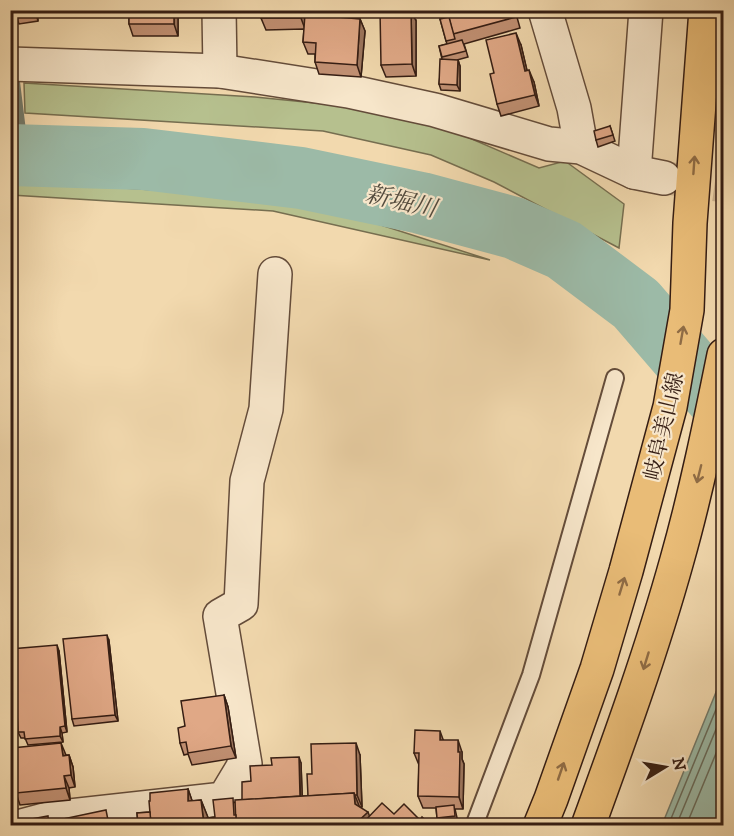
<svg xmlns="http://www.w3.org/2000/svg" width="734" height="836" font-family="'IM FELL DW Pica','Noto Serif JP',serif">
  <style>
    .green { fill: #b6c08e; stroke: #766e50; stroke-width: 1.5 }
    .water { fill: #9cbaa7; stroke: #737b6c; stroke-width: 1.5 }
    .lines { fill: none; stroke-linecap: round; stroke-linejoin: round }
    .shore { stroke: #686c5d; stroke-width: 1.5 }
    .stream { stroke: #737b6c; stroke-width: 10 }
    .river { stroke: #9cbaa7; stroke-width: 62 }
    .minor-tunnel { stroke: #ccb38f; stroke-width: 33; stroke-dasharray: 33 16; stroke-linecap: butt }
    .service-casing { stroke: #644c3a; stroke-width: 20 }
    .minor-casing { stroke: #644c3a; stroke-width: 36 }
    .primary-casing { stroke: #351d13; stroke-width: 36 }
    .service { stroke: #f7e6ca; stroke-width: 16 }
    .minor { stroke: #f7e6ca; stroke-width: 33 }
    .primary { stroke: #e9bc77; stroke-width: 33 }
    .wall { fill: #c19073; stroke: #351d13; stroke-width: 1.5 }
    .shaded-wall { fill: #9d765e; stroke: #351d13; stroke-width: 1.5 }
    .building { fill: #e0a886; stroke: #351d13; stroke-width: 1.5 }
    .oneway { stroke: #8f6c45 }
    .labels { text-anchor: middle; stroke-width: 4.5; stroke-linejoin: round; paint-order: stroke }
    .street-label { font-size: 22px; fill: #351d13; stroke: #f7e6ca }
    .water-label { font-size: 24px; font-style: italic; fill: #544c3f; stroke: #f7e6ca }
  </style>
  <rect width="100%" height="100%" fill="#f2d9ae"/>
  <filter id="stains"><feTurbulence type="fractalNoise" baseFrequency=".00333" numOctaves="4"/><feColorMatrix values="0 0 0 0 .2 0 0 0 0 .09 0 0 0 0 .02 0 0 0 .5 -.17"/></filter>
  <radialGradient id="worn" r=".72"><stop offset=".6" stop-color="#630" stop-opacity="0"/><stop offset="1" stop-color="#630" stop-opacity=".3"/></radialGradient>
  <g class="green">
    <polygon points="24,83 255,97 335,105 444,127 539,168 565,161 624,204 619,248 494,182 431,155 323,131 25,113"/>
    <polygon points="10,181 300,199 490,260 273,211 11,195"/>
  </g>
  <polygon class="water" points="723,675 723,825 662,825"/>
  <g class="lines">
    <g class="shore">
      <polyline points="668,826 724,690"/>
      <polyline points="676,826 724,710"/>
      <polyline points="686,826 724,734"/>
    </g>
    <polyline class="stream" points="10,41 22,139"/>
    <polyline class="river" points="10,155 143,159 301,178 421,203 514,228 564,250 636,304 724,406"/>
    <polyline class="minor-tunnel" points="666,178 724,186"/>
    <defs>
      <polyline id="service" points="474,826 531,675 615,378"/>
      <g id="minor">
        <polyline points="219,10 220,71"/>
        <polyline points="545,10 574,108 581,147"/>
        <polyline points="10,64 220,71 348,91 435,110 549,144 581,147 634,172 664,178"/>
        <polyline points="634,172 646,10"/>
        <polyline points="22,826 52,818 224,799 245,764 220,616 241,604 247,481 266,409 275,274"/>
      </g>
      <g id="primary">
        <polyline points="540,826 551,799 597,669 626,571 670,407 687,310 690,223 706,10"/>
        <path d="M588,826C620,738 652,650 677,560C696,493 710,424 724,355"/>
      </g>
    </defs>
    <use href="#service" class="service-casing"/>
    <use href="#minor" class="minor-casing"/>
    <use href="#primary" class="primary-casing"/>
    <use href="#service" class="service"/>
    <use href="#minor" class="minor"/>
    <use href="#primary" class="primary"/>
  </g>
  <g class="wall">
    <polygon points="14,10 37,10 38,21 19,24"/>
    <polygon points="123,10 178,10 178,36 133,36 129,24 129,15 124,15"/>
    <polygon points="261,10 305,10 305,20 308,15 307,12 358,10 357,19 360,19 365,31 361,77 319,74 315,62 315,54 308,54 303,42 304,29 266,30 261,18"/>
    <polygon points="515,10 520,28 464,44 468,57 457,60 458,60 460,66 460,91 441,90 439,84 442,59 439,46 447,44 440,19 449,17"/>
    <polygon points="416,21 416,76 386,77 381,65"/>
    <polygon points="521,45 527,71 534,82 539,106 501,116 497,104 494,73"/>
    <polygon points="610,126 615,141 598,147 596,140"/>
    <polygon points="109,641 118,721 74,726 72,719"/>
    <polygon points="10,649 59,651 67,732 62,733 63,742 28,745 25,738 21,738 18,732 17,719 12,719 10,716"/>
    <polygon points="224,695 228,707 236,758 192,765 188,754 184,755 180,743 185,726"/>
    <polygon points="443,740 462,752 462,759 464,764 463,809 455,809 458,822 440,824 437,818 436,808 423,808 418,796 419,765 414,753"/>
    <polygon points="66,755 69,755 73,767 75,787 69,788 70,800 20,805 16,793"/>
    <polygon points="360,755 362,807 360,807 369,816 394,814 420,820 430,825 138,825 137,813 150,812 188,789 192,801 201,800 208,818 215,817 235,802 242,800 251,781 272,765 301,763 302,796 308,796 312,774"/>
  </g>
  <g class="shaded-wall">
    <polygon points="35,10 37,10 38,21"/>
    <polygon points="174,10 178,10 178,36 174,24"/>
    <polygon points="301,10 305,10 305,29 301,18"/>
    <polygon points="353,10 358,10 357,27 353,15"/>
    <polygon points="411,10 416,21 416,76 412,64"/>
    <polygon points="360,19 365,31 361,77 357,65"/>
    <polygon points="516,33 521,45 530,83 525,71"/>
    <polygon points="458,60 460,66 460,91 457,85"/>
    <polygon points="529,70 534,82 539,106 535,95"/>
    <polygon points="107,635 109,641 118,721 115,715"/>
    <polygon points="57,645 59,651 67,732 65,726"/>
    <polygon points="224,695 228,707 236,758 231,746"/>
    <polygon points="60,727 62,733 63,742 60,736"/>
    <polygon points="440,731 444,742 440,740"/>
    <polygon points="458,740 462,752 462,759 464,764 463,809 459,797"/>
    <polygon points="61,743 66,755 63,756"/>
    <polygon points="356,743 360,755 362,807 357,795"/>
    <polygon points="69,755 73,767 75,787 71,775"/>
    <polygon points="299,757 301,763 303,814 301,808"/>
    <polygon points="64,776 69,788 70,800 66,788"/>
    <polygon points="188,789 195,809 188,801"/>
    <polygon points="354,793 362,813 368,812 373,825 354,825 355,804"/>
    <polygon points="201,800 209,820 209,825 204,825"/>
  </g>
  <g class="building">
    <rect x="129" y="10" width="45" height="14"/>
    <rect x="261" y="10" width="40" height="8"/>
    <polygon points="307,10 353,10 353,15 307,12"/>
    <polygon points="380,10 411,10 412,64 381,65"/>
    <polygon points="447,10 514,10 516,17 453,34"/>
    <polygon points="305,14 360,19 357,65 315,62 316,43 303,42"/>
    <polygon points="449,17 455,39 446,41 440,19"/>
    <polygon points="516,33 525,71 529,70 535,95 497,104 490,74 494,73 486,40"/>
    <polygon points="462,40 466,51 442,57 439,46"/>
    <polygon points="440,59 458,60 457,85 439,84"/>
    <polygon points="610,126 613,135 596,140 594,131"/>
    <polygon points="107,635 115,715 72,719 63,639"/>
    <polygon points="57,645 65,726 60,727 60,736 25,739 24,732 18,732 17,712 10,713 10,649"/>
    <polygon points="224,695 231,746 188,753 186,742 180,743 178,728 185,726 181,701"/>
    <polygon points="415,730 440,731 440,740 458,740 458,752 460,752 459,797 418,796 419,753 414,753"/>
    <polygon points="61,743 63,756 69,755 71,775 64,776 66,788 16,793 12,748"/>
    <polygon points="356,743 357,795 355,795 354,793 308,796 307,774 312,774 311,744"/>
    <polygon points="299,757 300,796 242,800 242,782 251,781 250,766 272,765 271,758"/>
    <polygon points="188,789 188,801 201,800 204,825 151,825 149,801 150,801 150,793"/>
    <polygon points="354,793 355,804 368,812 354,825 236,825 235,800"/>
    <polygon points="233,798 234,815 236,815 236,825 207,825 207,818 215,817 213,800"/>
    <polygon points="382,803 394,814 404,804 420,820 422,817 430,825 361,825"/>
    <polygon points="454,805 455,816 437,818 436,807"/>
    <polygon points="106,810 109,825 59,825 58,820"/>
    <polygon points="150,812 151,824 138,825 137,813"/>
    <polygon points="48,816 49,825 10,825 10,823"/>
  </g>
  <defs><path id="oneway-shaft" d="M-6 0H5M1.5-3L5.5 0L1.5 3" fill="none" stroke-width="1.6" stroke-linecap="round" stroke-linejoin="round" transform="scale(1.5)"/></defs>
  <g class="oneway">
    <use href="#oneway-shaft" transform="translate(694 165) rotate(-86)"/>
    <use href="#oneway-shaft" transform="translate(682 335) rotate(-80)"/>
    <use href="#oneway-shaft" transform="translate(699 474) rotate(104)"/>
    <use href="#oneway-shaft" transform="translate(622 586) rotate(-73)"/>
    <use href="#oneway-shaft" transform="translate(646 661) rotate(107)"/>
    <use href="#oneway-shaft" transform="translate(561 771) rotate(-71)"/>
  </g>
  <g class="labels">
    <g class="street-label">
      <text transform="translate(663 426) rotate(-77)" y="8">岐阜美山線</text>
    </g>
    <g class="water-label">
      <text transform="translate(401 201) rotate(13)" y="8">新堀川</text>
    </g>
  </g>
  <rect width="734" height="836" fill="none" stroke="#f2d9ae" stroke-width="36"/>
  <rect x="12" y="12" width="710" height="812" fill="none" stroke="#351d13" stroke-width="3"/>
  <rect x="18" y="18" width="698" height="800" fill="none" stroke="#351d13" stroke-width="1.5"/>
  <g transform="translate(665 767) rotate(79)" stroke="#f7e6ca" stroke-width="4.5" paint-order="stroke">
  <path d="M0-4.5L10 22L0 15L-10 22Z" fill="#351d13"/>
  <text y="-9" font-size="16" font-weight="bold" text-anchor="middle" fill="#351d13">N</text>
  </g>
  <rect width="100%" height="100%" filter="url(#stains)"/>
  <rect width="100%" height="100%" fill="url(#worn)"/>
</svg>
